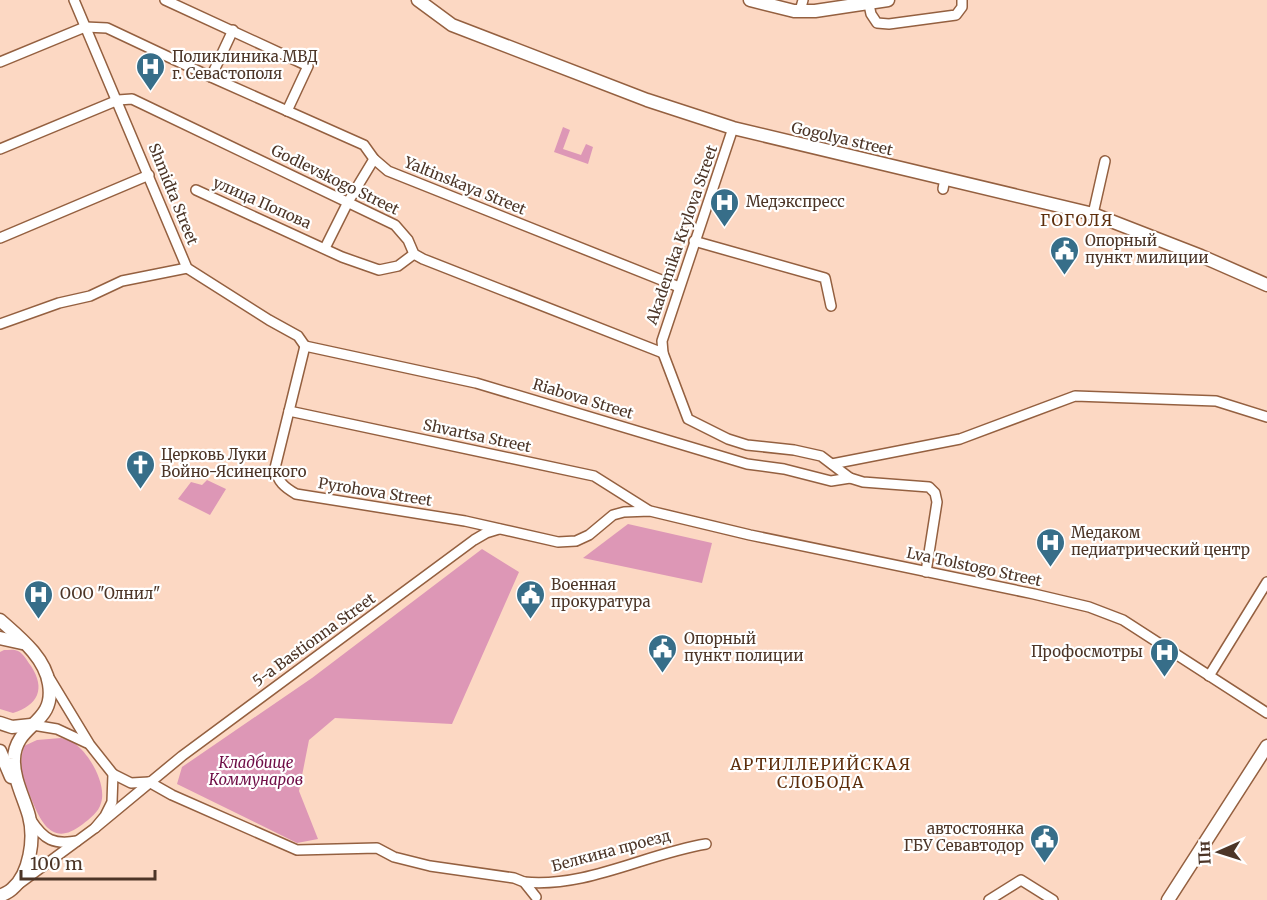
<svg xmlns="http://www.w3.org/2000/svg" width="1267" height="900" font-family="Merriweather,serif">
  <style>
    .green { fill: #dd97b6 }
    .lines { fill: none; stroke-linecap: round; stroke-linejoin: round }
    .street-casing { stroke: #946040; stroke-width: 12 }
    .secondary-casing { stroke: #946040; stroke-width: 15 }
    .street { stroke: #fff; stroke-width: 9 }
    .secondary { stroke: #fff; stroke-width: 12 }
    .labels { text-anchor: middle; stroke-width: 4.5; stroke-linejoin: round; paint-order: stroke }
    .poi-label { font-size: 15px; fill: #4c3527; stroke: #fff; text-anchor: start }
    .street-label { font-size: 15px; fill: #4c3527; stroke: #fff }
    .park-label { font-size: 15px; font-style: italic; fill: #6f0d46; stroke: #fff }
    .neighbourhood-label { font-size: 16px; letter-spacing: 1.5px; fill: #5d2e0c; stroke: #fff }
  </style>
  <rect width="100%" height="100%" fill="#fcd8c3"/>
  <g class="green">
    <polygon points="563,127 570,130 563,149 581,155 586,144 593,147 588,164 554,152"/>
    <polygon points="207,480 226,489 210,515 178,499 191,482 202,485"/>
    <polygon points="628,524 712,543 702,583 583,558"/>
    <polygon points="482,549 519,572 452,724 335,718 309,740 299,791 318,839 297,843 177,784 182,767 312,678"/>
    <path d="M4,650C9,650 14,649 18,651C24,654 27,661 31,666C46,689 38,705 13,713L0,709V652Z"/>
    <path d="M61,738C65,739 71,741 74,743C90,754 107,785 101,803C99,812 89,819 83,824C56,845 44,829 33,803C24,780 17,772 24,746L37,740Z"/>
  </g>
  <g class="lines">
    <defs>
      <g id="street">
        <polyline points="74,0 187,268 269,320 298,336 305,346"/>
        <polyline points="165,0 308,66 287,111"/>
        <polyline points="868,0 871,14 877,23 889,24 956,15 962,7 962,0"/>
        <polyline points="800,11 803,0"/>
        <polyline points="0,62 85,27 107,28 211,77 364,145 374,159 388,171 679,287"/>
        <polyline points="211,77 233,30"/>
        <polyline points="733,128 662,341 663,353 688,419 728,439 747,445 794,450 821,456 850,478 863,482 929,487 935,493 937,502 926,572"/>
        <polyline points="0,149 118,100 132,99 395,225 408,240 414,254 423,259 663,353"/>
        <polyline points="943,189 945,179"/>
        <polyline points="196,190 342,257 379,270 398,266 414,254"/>
        <polyline points="1093,214 1105,161"/>
        <polyline points="0,238 149,175"/>
        <polyline points="694,241 825,278 831,306"/>
        <polyline points="325,248 348,202 374,159"/>
        <polyline points="0,324 59,303 90,296 122,281 187,268"/>
        <path d="M305,346L275,468C278,482 284,487 296,494L465,521L558,542L576,541L589,535L613,515L624,512L650,511L750,535L1034,594L1089,607L1123,620L1267,713"/>
        <polyline points="305,346 476,383 747,464 784,469 831,481 850,478"/>
        <polyline points="289,411 594,476 648,510"/>
        <polyline points="832,464 960,439 1075,396 1216,401 1267,417"/>
        <polyline points="1209,676 1267,582"/>
        <polyline points="33,725 57,729 87,743"/>
        <polyline points="113,774 131,783 149,782"/>
        <polyline points="149,782 172,795 297,850 377,848 394,857 430,866 514,878 524,882 536,897"/>
        <path d="M31,820C44,840 54,845 77,841"/>
        <polyline points="95,828 182,756 474,540 486,533 499,529"/>
        <path d="M524,882C587,888 645,854 706,844"/>
        <polyline points="19,884 95,828 105,816 112,802 113,774 90,745 50,679"/>
        <polyline points="989,900 1021,880 1053,900"/>
      </g>
      <g id="secondary">
        <polyline points="418,0 452,25 647,100 733,128 1093,214 1201,256 1267,285"/>
        <polyline points="750,0 794,11 815,11 888,0"/>
        <path d="M0,620C19,637 45,657 49,684C56,725 15,723 14,759C13,778 24,798 29,816C35,838 30,874 12,889C9,892 4,894 0,896"/>
        <polyline points="0,638 22,643"/>
        <polyline points="0,723 12,727 31,725"/>
        <polyline points="0,751 11,777"/>
        <polyline points="1168,900 1267,746"/>
      </g>
    </defs>
    <use href="#street" class="street-casing"/>
    <use href="#secondary" class="secondary-casing"/>
    <use href="#street" class="street"/>
    <use href="#secondary" class="secondary"/>
  </g>
  <defs>
    <symbol id="hospital-pin" viewBox="-11 -11 22 30"><path d="M0 17L-7.5 6A9.5 9.5 0 1 1 7.5 6Z" fill="#376e89" stroke="#fff"/><path d="M-5-5h3v3.5h4V-5h3V5h-3V1.5h-4V5h-3Z" fill="#fff"/></symbol>
    <symbol id="civic-pin" viewBox="-11 -11 22 30"><path d="M0 17L-7.5 6A9.5 9.5 0 1 1 7.5 6Z" fill="#376e89" stroke="#fff"/><path d="M-.6-6.5H3V-4.5H.6V-3L4-1V1h2V6H-6V1h2V-1L-.6-3ZM-1.2 2.5V6h2.4V2.5Z" fill="#fff"/></symbol>
    <symbol id="church-pin" viewBox="-11 -11 22 30"><path d="M0 17L-7.5 6A9.5 9.5 0 1 1 7.5 6Z" fill="#376e89" stroke="#fff"/><path d="M-1.2-6h2.4v3.5h3.3v2.4h-3.3V6h-2.4V-.1h-3.3v-2.4h3.3Z" fill="#fff"/></symbol>
  </defs>
  <g fill-rule="evenodd">
    <use href="#hospital-pin" x="134" y="50" width="33" height="45"/>
    <use href="#hospital-pin" x="708" y="186" width="33" height="45"/>
    <use href="#civic-pin" x="1048" y="234" width="33" height="45"/>
    <use href="#church-pin" x="124" y="448" width="33" height="45"/>
    <use href="#hospital-pin" x="1034" y="526" width="33" height="45"/>
    <use href="#hospital-pin" x="22" y="578" width="33" height="45"/>
    <use href="#civic-pin" x="514" y="578" width="33" height="45"/>
    <use href="#civic-pin" x="646" y="632" width="33" height="45"/>
    <use href="#hospital-pin" x="1148" y="636" width="33" height="45"/>
    <use href="#civic-pin" x="1028" y="822" width="33" height="45"/>
  </g>
  <g class="labels">
    <g class="poi-label">
      <text x="172" y="62">Поликлиника МВД<tspan x="172" dy="17">г. Севастополя</tspan></text>
      <text x="746" y="207">Медэкспресс</text>
      <text x="1085" y="246">Опорный<tspan x="1085" dy="17">пункт милиции</tspan></text>
      <text x="161" y="460">Церковь Луки<tspan x="161" dy="17">Войно-Ясинецкого</tspan></text>
      <text x="1071" y="538">Медаком<tspan x="1071" dy="17">педиатрический центр</tspan></text>
      <text x="551" y="590">Военная<tspan x="551" dy="17">прокуратура</tspan></text>
      <text x="60" y="599">ООО "Олнил"</text>
      <text x="684" y="644">Опорный<tspan x="684" dy="17">пункт полиции</tspan></text>
      <text x="1143" y="657" text-anchor="end">Профосмотры</text>
      <text x="1024" y="834" text-anchor="end">автостоянка<tspan x="1024" dy="17">ГБУ Севавтодор</tspan></text>
    </g>
    <g class="street-label">
      <text transform="translate(842 139) rotate(13)" y="5">Gogolya street</text>
      <text transform="translate(335 180) rotate(26)" y="5">Godlevskogo Street</text>
      <text transform="translate(465 186) rotate(22)" y="5">Yaltinskaya Street</text>
      <text transform="translate(173 194) rotate(68)" y="5">Shmidta Street</text>
      <text transform="translate(262 203) rotate(24)" y="5">улица Попова</text>
      <text transform="translate(682 235) rotate(-71)" y="5">Akademika Krylova Street</text>
      <text transform="translate(583 399) rotate(17)" y="5">Riabova Street</text>
      <text transform="translate(477 436) rotate(12)" y="5">Shvartsa Street</text>
      <text transform="translate(375 492) rotate(9)" y="5">Pyrohova Street</text>
      <text transform="translate(974 567) rotate(12)" y="5">Lva Tolstogo Street</text>
      <text transform="translate(314 640) rotate(-36)" y="5">5-a Bastionna Street</text>
      <text transform="translate(611 851) rotate(-15)" y="5">Белкина проезд</text>
    </g>
    <g class="park-label">
      <text x="256" y="768">Кладбище<tspan x="256" dy="17">Коммунаров</tspan></text>
    </g>
    <g class="neighbourhood-label">
      <text x="1077" y="226">ГОГОЛЯ</text>
      <text x="821" y="770">АРТИЛЛЕРИЙСКАЯ<tspan x="821" dy="18">СЛОБОДА</tspan></text>
    </g>
  </g>
  <g transform="translate(1219 852) rotate(267)" stroke="#ffffff" stroke-width="4.5" paint-order="stroke">
  <path d="M0-4.5L10 22L0 15L-10 22Z" fill="#4c3527"/>
  <text y="-9" font-size="16" font-weight="bold" text-anchor="middle" fill="#4c3527">Пн</text>
  </g>
  <path d="M21 870v9h134v-9" fill="none" stroke="#4c3527" stroke-width="3"/>
  <text x="30" y="870" font-size="18" fill="#4c3527" stroke="#ffffff" stroke-width="4.5" paint-order="stroke">100 m</text>
</svg>
